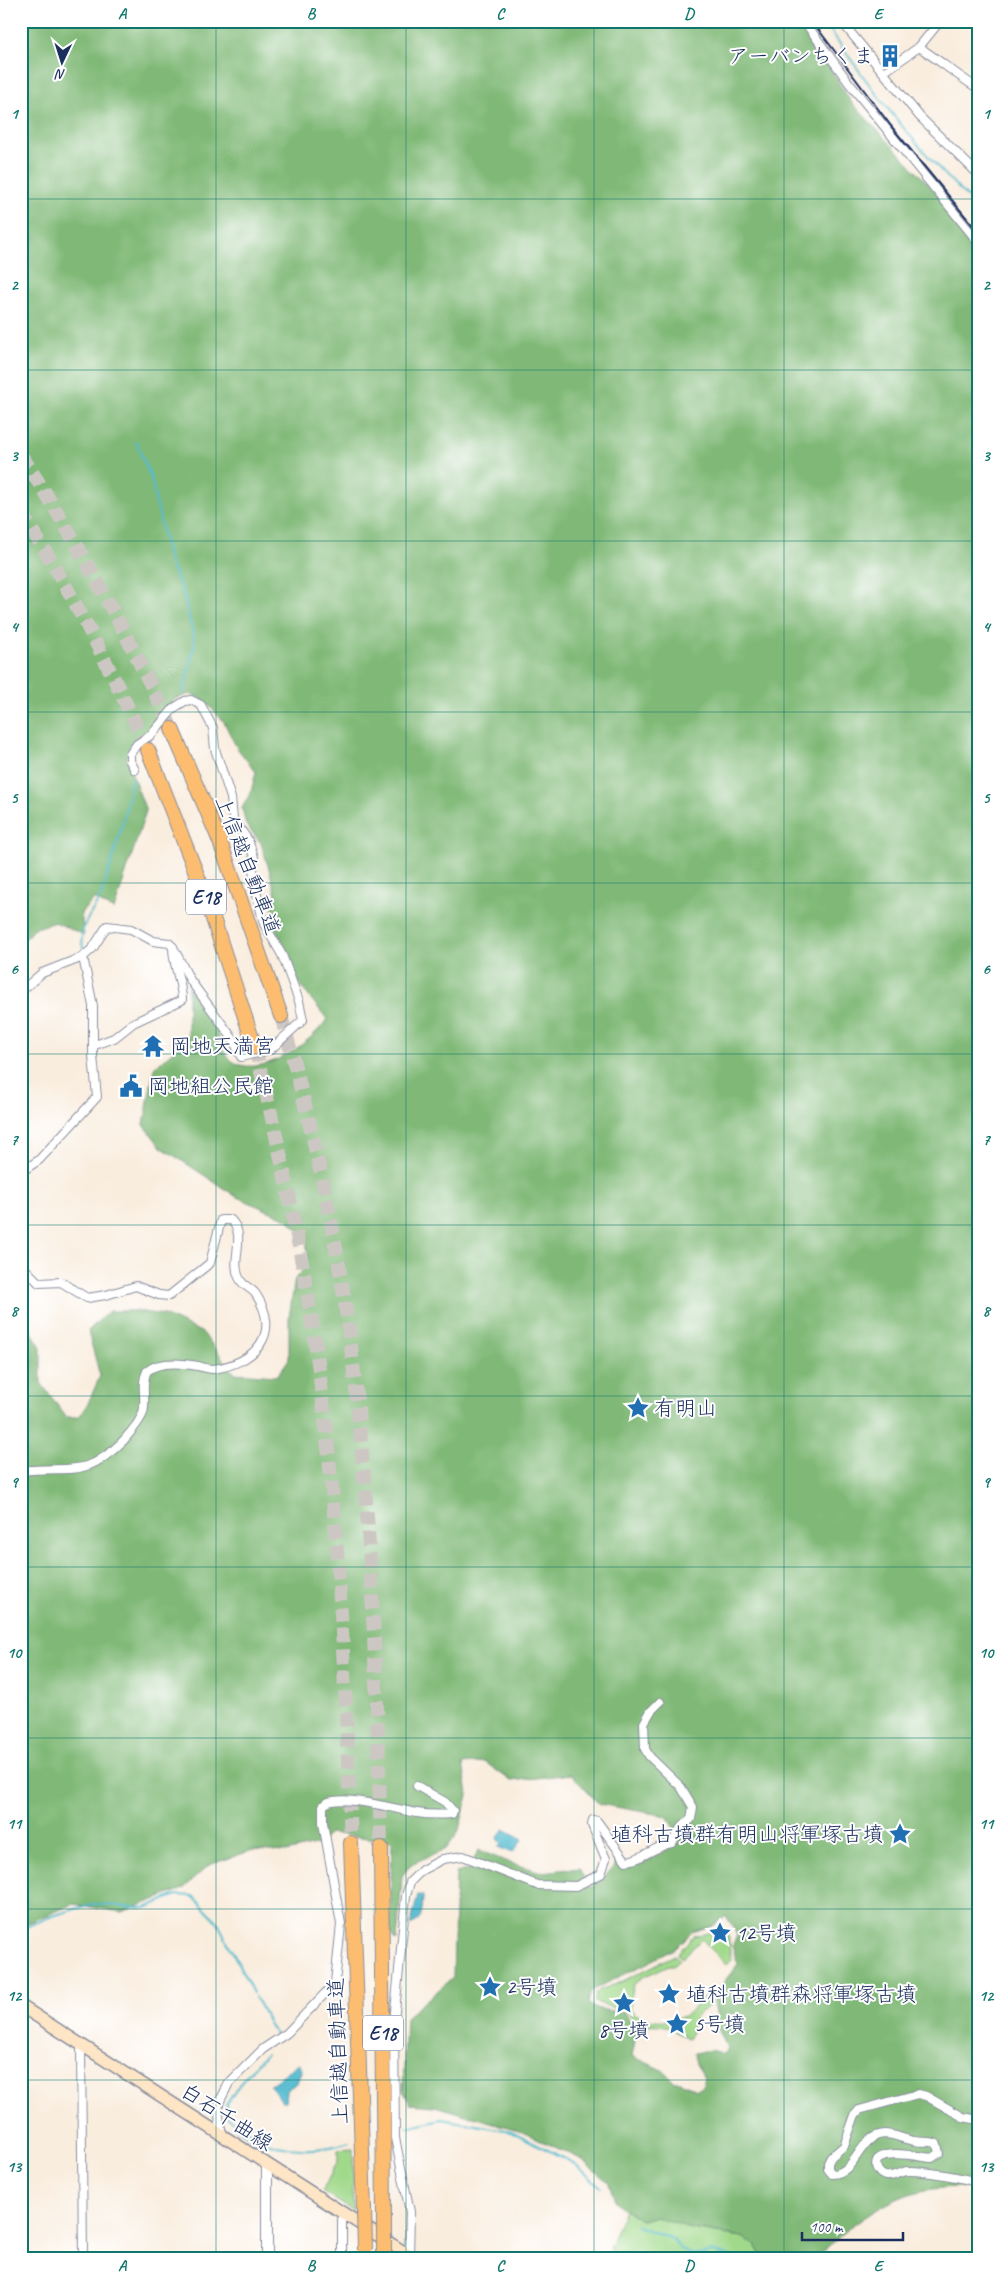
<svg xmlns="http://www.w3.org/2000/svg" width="1000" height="2279" font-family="Caveat,'Klee One',sans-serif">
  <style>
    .green { fill: #a1d98b; stroke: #5e8474 }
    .forest { fill: #80b977; stroke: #4e746a; fill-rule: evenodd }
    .water { fill: #52bbcf; stroke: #367596 }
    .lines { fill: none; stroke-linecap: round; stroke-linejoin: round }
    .stream { stroke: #52bbcf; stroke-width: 2 }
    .motorway-tunnel { stroke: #cdc7c4; stroke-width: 14; stroke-dasharray: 14 7; stroke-linecap: butt }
    .minor-casing { stroke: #8a8e9e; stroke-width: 10 }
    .tertiary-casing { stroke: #8a8e9e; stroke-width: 12 }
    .secondary-casing { stroke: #8a8e9e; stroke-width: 14 }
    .motorway-casing { stroke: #8a8e9e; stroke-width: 16 }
    .minor { stroke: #fff; stroke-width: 8 }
    .tertiary { stroke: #fff; stroke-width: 10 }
    .secondary { stroke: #fee5c5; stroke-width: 11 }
    .motorway { stroke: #fcbd6f; stroke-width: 14 }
    .rail { stroke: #1b2f5e; stroke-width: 2 }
    .motorway-bridge-casing { stroke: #8a8e9e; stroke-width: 16; stroke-linecap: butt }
    .motorway-bridge { stroke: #fcbd6f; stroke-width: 14 }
    .grid { fill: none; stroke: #0f766e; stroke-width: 1; stroke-opacity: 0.55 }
    .labels { text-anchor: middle; stroke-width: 4; stroke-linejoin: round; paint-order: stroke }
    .shield { fill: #fff; stroke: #5f6d8e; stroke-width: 1 }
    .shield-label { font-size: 20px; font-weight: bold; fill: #1b2f5e }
    .poi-label { font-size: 21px; fill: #1b2f5e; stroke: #fff; text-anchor: start }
    .street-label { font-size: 21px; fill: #1b2f5e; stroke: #fff }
    .neatline { fill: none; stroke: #0f766e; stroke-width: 2 }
    .grid-label { font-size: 16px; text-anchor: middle; font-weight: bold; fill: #0f766e }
  </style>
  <rect width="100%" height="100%" fill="#fff"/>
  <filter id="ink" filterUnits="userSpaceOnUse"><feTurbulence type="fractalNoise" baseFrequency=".02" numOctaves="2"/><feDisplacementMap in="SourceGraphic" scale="10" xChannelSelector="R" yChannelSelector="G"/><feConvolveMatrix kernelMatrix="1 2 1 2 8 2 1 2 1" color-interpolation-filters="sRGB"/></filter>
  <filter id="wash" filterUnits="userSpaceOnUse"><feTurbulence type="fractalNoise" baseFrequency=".0096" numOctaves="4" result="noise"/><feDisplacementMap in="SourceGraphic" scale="20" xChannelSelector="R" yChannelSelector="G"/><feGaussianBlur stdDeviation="1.12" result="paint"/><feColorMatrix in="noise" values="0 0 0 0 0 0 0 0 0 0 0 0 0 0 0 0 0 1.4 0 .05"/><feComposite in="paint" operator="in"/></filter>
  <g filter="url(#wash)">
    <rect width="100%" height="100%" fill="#f9edde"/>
    <g class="green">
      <path d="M720,1927L728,1933C730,1943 728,1949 732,1959L726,1965L702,1939L682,1958L677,1954L693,1936L714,1932Z"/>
      <path d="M675,1955L680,1960L675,1965H669L643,1977L633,1985L630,2008C639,2023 671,2023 686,2015C696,2009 692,2001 709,1996L710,2005L696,2015L689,2038L687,2039C667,2024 664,2024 639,2025L627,2012L595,2002L596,1993L600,1990L619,1983Z"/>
      <polygon points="353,2149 353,2211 322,2191 338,2161 338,2150"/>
      <polygon points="624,2210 642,2220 656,2216 692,2229 742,2237 755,2245 762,2258 605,2258 613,2251 609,2249"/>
    </g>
    <path class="forest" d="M21,21H800L851,102L934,190L979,262V2186C960,2187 940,2187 921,2191C885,2198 842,2232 816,2258H762L755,2245L742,2237L692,2229L656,2216L642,2220L624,2210L616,2202L608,2182L581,2159L518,2130L435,2106L410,2104L403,2090L406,2017L453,1978L456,1873L470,1869L478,1850L513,1864L542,1872L579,1868L589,1888L604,1878L617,1862L641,1865L681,1841L667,1816L599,1804L571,1774L511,1781L485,1762L463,1764L468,1795L458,1833L446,1849L411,1864L402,1876L397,1941L390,1933L392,1841L330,1833L319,1844L286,1852L253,1850L209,1865L183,1889L122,1912L73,1904L21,1926V1319H24L41,1347V1383L66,1417H77L86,1408L100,1376L88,1331L109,1311H136L164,1315L203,1333L234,1373L277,1376L289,1359V1317L295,1279L301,1273L308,1257L306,1237L287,1219L237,1197L161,1147L144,1125L154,1068L188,1038V986C197,1001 209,1015 217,1031C220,1039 221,1050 227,1056C252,1086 312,1043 327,1019L300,985L293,964L275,927L273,908L276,895L269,869L261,843L246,825L242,808L251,792L256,772L237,748L224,722L204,700L190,694L175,699L152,730L131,744L126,758L146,811L114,910L94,899L81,913L84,935L55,922L33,929L21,944ZM726,1916L734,1928L737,1936L732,1946L738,1964L712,1997L717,2016L715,2022L727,2048L724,2054L710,2050L694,2053L696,2064L705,2078L703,2085L696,2089L680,2082H674L664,2071L632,2056L637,2030L625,2013L594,2008L588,2003L591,1991L675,1949L692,1932L714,1925Z"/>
    <g class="water">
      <polygon points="504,1829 523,1839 513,1853 498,1847 501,1843 497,1839"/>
      <path d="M418,1895L423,1896C422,1911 423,1919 410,1926Z"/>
      <polygon points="299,2063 302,2068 297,2083 286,2090 285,2101 282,2101 270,2085"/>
    </g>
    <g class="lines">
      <g class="stream">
        <path d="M824,21C868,86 921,155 979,208"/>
        <polyline points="136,442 151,478 169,561 183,592 195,642 183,693"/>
        <path d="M84,951C75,923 97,912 104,887C115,852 126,815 132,778"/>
        <polyline points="21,1929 52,1916 92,1904 145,1908 176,1895 193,1896 218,1923 253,1993"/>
        <polyline points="255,1997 276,2036"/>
        <polyline points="407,2127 441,2119 511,2131 575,2164 601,2187"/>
        <path d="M236,2128C267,2150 313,2155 349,2142"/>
        <polyline points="255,2136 228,2117 226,2105 243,2079 266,2054"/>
        <polyline points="637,2226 673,2239 680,2249 691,2254 702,2255 710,2252 736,2258"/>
      </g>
    </g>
  </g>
  <g filter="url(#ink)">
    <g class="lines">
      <g class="motorway-tunnel">
        <path d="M21,455C79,543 127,634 172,729"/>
        <path d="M21,513C71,588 110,669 148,750"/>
        <path d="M281,1016C312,1124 337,1235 351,1347C371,1513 377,1680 381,1848"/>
        <path d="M255,1048C280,1147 301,1247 316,1348C339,1512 345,1678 351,1843"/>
      </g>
      <defs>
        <g id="minor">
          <polyline points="804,21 849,83 979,243"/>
          <polyline points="841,21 920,117 979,175"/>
          <path d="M919,47C940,61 958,76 979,89"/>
          <polyline points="884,72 919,47 940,21"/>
          <polyline points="21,991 42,973 83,957 93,948 107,926 131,929 153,941 169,943 173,947 190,980 233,1039 241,1057 270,1050 303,1020 299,1001 282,955 264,924 256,891 253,869 254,857 248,840 233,819 231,798 215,749 213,728 201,705 191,700 185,701 174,708 151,735 137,744 130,754 130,761 135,770"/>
          <path d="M95,1045L114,1038L133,1023L182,1000C182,982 173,966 173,947"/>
          <polyline points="21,1172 39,1160 97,1097 93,1056 93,1006 83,957"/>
          <path d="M21,1265L39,1283L61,1282L87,1298L106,1295L136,1286L159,1295L169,1296L210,1263L221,1220H231C248,1237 228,1262 241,1281C244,1286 251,1288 255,1293C283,1334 255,1363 213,1369C207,1369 203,1367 198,1366C182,1363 159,1361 147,1371C140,1385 147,1399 143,1413C140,1422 130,1433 123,1441C84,1480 70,1465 21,1471"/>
          <polyline points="81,2046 83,2258"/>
          <path d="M979,2120L963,2117L926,2096L918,2094L859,2110L855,2115L844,2146L831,2157L828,2163V2169L832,2174C857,2174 858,2135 885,2134C894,2134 905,2140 915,2141C923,2143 930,2140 937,2144L939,2153L932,2158C920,2157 883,2148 877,2161C874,2167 879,2174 885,2176C892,2178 900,2172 907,2171C921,2170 966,2178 979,2183"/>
          <path d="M222,2136L218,2109L220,2101L229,2083L263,2049L287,2033L335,1983L341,1924L323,1823V1806C334,1791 399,1810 417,1813C429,1815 440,1815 452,1814L453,1811L445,1802L417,1786"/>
          <polyline points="342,2213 342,2258"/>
          <path d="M409,2258L410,2212L395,2138L394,2022L406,1896L410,1882L422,1870L443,1859L463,1856L537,1885L576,1886L601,1874L606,1859L592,1825L593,1820L597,1821L626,1861C640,1861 654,1846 672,1843L680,1829L691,1819L693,1807L681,1787L649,1756L645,1749L644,1723L651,1711L660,1702"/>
        </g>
        <polyline id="tertiary" points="267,2165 267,2258"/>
        <polyline id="secondary" points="21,2006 413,2258"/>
        <g id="motorway">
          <polyline points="172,729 219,839 281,1016"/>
          <polyline points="148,750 208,903 255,1048"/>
          <polyline points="351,1843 364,2209"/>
          <polyline points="381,1848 384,2218"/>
        </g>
      </defs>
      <use href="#minor" class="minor-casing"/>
      <use href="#tertiary" class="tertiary-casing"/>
      <use href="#secondary" class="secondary-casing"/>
      <use href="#motorway" class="motorway-casing"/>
      <use href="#minor" class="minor"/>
      <use href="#tertiary" class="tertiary"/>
      <use href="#secondary" class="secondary"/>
      <use href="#motorway" class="motorway"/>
      <polyline class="rail" points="812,21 891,126 979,233"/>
      <defs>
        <g id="motorway-bridge">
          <polyline points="364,2209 365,2250"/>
          <polyline points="384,2218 384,2258"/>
        </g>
      </defs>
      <use href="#motorway-bridge" class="motorway-bridge-casing"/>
      <use href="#motorway-bridge" class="motorway-bridge"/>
    </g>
  </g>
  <path class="grid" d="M216,21V2258M406,21V2258M594,21V2258M784,21V2258M21,199H979M21,370H979M21,541H979M21,712H979M21,883H979M21,1054H979M21,1225H979M21,1396H979M21,1567H979M21,1738H979M21,1909H979M21,2080H979"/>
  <defs>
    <symbol id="building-bare" viewBox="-9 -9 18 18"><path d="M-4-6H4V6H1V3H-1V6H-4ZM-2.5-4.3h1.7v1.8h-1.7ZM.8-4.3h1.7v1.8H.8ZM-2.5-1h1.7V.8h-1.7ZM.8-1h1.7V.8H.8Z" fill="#1f6fb2" stroke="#fff" stroke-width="2.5" paint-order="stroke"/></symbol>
    <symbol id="temple-bare" viewBox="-9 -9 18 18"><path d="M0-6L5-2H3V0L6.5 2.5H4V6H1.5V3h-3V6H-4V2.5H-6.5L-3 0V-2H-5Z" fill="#1f6fb2" stroke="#fff" stroke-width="2.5" paint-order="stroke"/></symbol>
    <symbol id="civic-bare" viewBox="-9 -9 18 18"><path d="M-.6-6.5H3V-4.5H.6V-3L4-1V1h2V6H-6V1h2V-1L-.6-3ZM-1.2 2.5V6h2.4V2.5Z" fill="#1f6fb2" stroke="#fff" stroke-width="2.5" paint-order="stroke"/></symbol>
    <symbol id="sight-bare" viewBox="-9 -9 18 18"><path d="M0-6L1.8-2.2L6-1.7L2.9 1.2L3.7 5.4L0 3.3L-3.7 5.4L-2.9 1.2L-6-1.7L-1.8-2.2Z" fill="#1f6fb2" stroke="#fff" stroke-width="2.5" paint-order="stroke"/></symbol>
  </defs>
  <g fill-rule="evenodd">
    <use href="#building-bare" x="874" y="40" width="32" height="32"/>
    <use href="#temple-bare" x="137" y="1030" width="32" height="32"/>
    <use href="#civic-bare" x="115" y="1070" width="32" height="32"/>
    <use href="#sight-bare" x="622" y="1392" width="32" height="32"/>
    <use href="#sight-bare" x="884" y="1818" width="32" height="32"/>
    <use href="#sight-bare" x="704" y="1917" width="32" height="32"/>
    <use href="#sight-bare" x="474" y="1971" width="32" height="32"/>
    <use href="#sight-bare" x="653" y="1978" width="32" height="32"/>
    <use href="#sight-bare" x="608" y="1987" width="32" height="32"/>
    <use href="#sight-bare" x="661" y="2008" width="32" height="32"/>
  </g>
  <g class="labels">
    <g class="shield">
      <rect x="186" y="879.5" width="40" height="35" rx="4"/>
      <rect x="363" y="2015.5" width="40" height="35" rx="4"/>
    </g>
    <g class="shield-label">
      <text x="206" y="904">E18</text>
      <text x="383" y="2040">E18</text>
    </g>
    <g class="poi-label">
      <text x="874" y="63" text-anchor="end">アーバンちくま</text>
      <text x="170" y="1053">岡地天満宮</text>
      <text x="148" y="1093">岡地組公民館</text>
      <text x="654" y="1415">有明山</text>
      <text x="884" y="1841" text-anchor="end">埴科古墳群有明山将軍塚古墳</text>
      <text x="736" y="1940">12号墳</text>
      <text x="506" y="1994">2号墳</text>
      <text x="686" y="2001">埴科古墳群森将軍塚古墳</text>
      <text x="694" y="2031">5号墳</text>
      <text x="624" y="2037" text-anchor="middle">8号墳</text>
    </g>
    <g class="street-label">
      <text transform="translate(248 865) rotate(69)" y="7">上信越自動車道</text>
      <text transform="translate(338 2051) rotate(-92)" y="7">上信越自動車道</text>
      <text transform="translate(227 2117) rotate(33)" y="7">白石千曲線</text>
    </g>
  </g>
  <rect width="1000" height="2279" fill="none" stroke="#fff" stroke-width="55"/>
  <g transform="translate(62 62) rotate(184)" stroke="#ffffff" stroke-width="4" paint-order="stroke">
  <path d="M0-4L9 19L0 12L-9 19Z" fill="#1b2f5e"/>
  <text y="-8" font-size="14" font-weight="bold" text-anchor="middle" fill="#1b2f5e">N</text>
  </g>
  <path d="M802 2232v8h101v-8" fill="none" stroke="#1b2f5e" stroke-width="2.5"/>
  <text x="810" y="2232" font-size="15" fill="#1b2f5e" stroke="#ffffff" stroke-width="4" paint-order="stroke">100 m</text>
  <rect x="28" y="28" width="944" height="2224" class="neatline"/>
  <g class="grid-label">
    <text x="122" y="19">A</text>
    <text x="311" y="19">B</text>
    <text x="500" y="19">C</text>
    <text x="689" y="19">D</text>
    <text x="878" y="19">E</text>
    <text x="14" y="119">1</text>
    <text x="986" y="119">1</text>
    <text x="14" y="290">2</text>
    <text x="986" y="290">2</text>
    <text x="14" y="461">3</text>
    <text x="986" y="461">3</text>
    <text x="14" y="632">4</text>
    <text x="986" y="632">4</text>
    <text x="14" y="803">5</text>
    <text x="986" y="803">5</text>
    <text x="14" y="974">6</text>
    <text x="986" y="974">6</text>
    <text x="14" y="1145">7</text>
    <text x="986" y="1145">7</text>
    <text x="14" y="1316">8</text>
    <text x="986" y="1316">8</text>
    <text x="14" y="1487">9</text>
    <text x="986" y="1487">9</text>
    <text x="14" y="1658">10</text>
    <text x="986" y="1658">10</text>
    <text x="14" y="1829">11</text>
    <text x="986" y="1829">11</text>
    <text x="14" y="2001">12</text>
    <text x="986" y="2001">12</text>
    <text x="14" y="2172">13</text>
    <text x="986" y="2172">13</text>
    <text x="122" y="2271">A</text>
    <text x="311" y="2271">B</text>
    <text x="500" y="2271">C</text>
    <text x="689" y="2271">D</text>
    <text x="878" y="2271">E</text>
  </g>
</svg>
